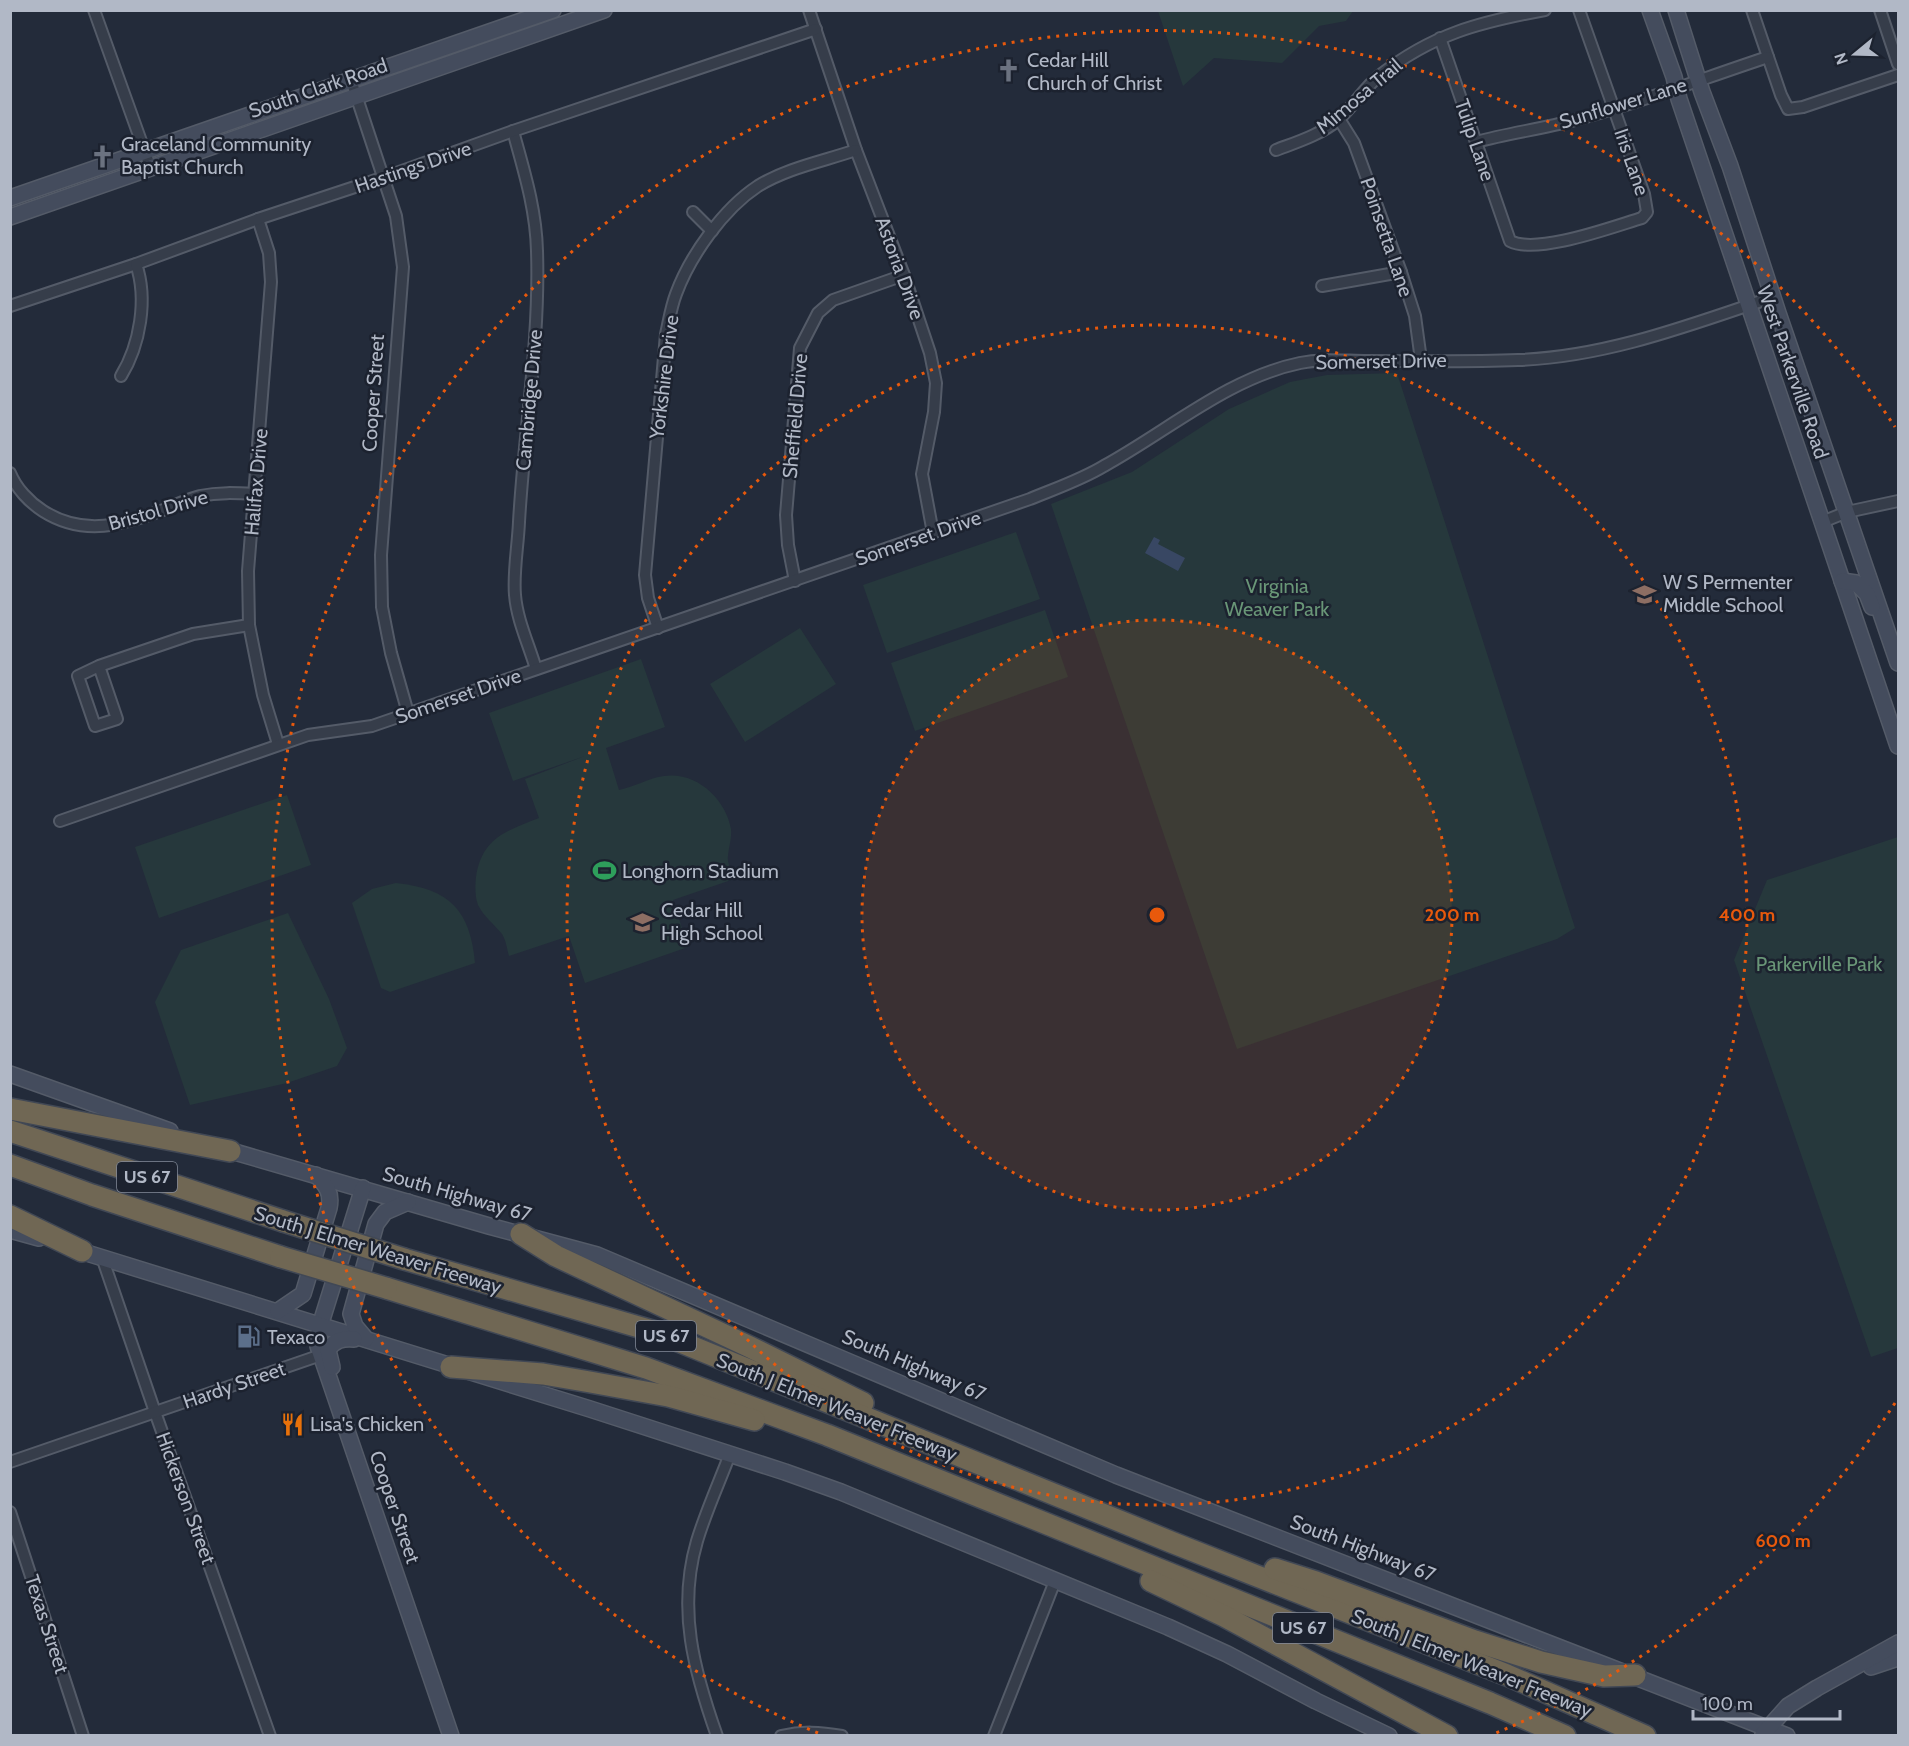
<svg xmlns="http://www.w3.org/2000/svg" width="1909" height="1746" font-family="Cabin,sans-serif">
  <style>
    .green { fill: #26383c }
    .water { fill: #384763 }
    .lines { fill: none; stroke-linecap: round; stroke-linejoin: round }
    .street-casing { stroke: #545b68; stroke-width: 14 }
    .secondary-casing { stroke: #545b68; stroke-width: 18 }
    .highway-casing { stroke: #414855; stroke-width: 24 }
    .street { stroke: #363d4a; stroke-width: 10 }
    .secondary { stroke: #444c5d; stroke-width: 15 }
    .highway { stroke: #706754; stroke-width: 21 }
    .highway-bridge-casing { stroke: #414855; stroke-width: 24; stroke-linecap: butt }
    .highway-bridge { stroke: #706754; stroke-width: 21 }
    .ring { fill: none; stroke: #e8590c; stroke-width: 3; stroke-dasharray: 3 6 }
    .labels { text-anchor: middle; stroke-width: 5; stroke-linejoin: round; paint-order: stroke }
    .shield { fill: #1c222f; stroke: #848b99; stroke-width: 1.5 }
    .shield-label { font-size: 18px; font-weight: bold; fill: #b1b8c6 }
    .poi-label { font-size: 20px; fill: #b1b8c6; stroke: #1c222f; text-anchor: start }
    .street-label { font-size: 20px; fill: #b1b8c6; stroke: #1c222f }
    .park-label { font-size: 20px; fill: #699677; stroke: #1c222f }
    .centre { fill: #e8590c; stroke: #1c222f; stroke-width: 3 }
    .ring-label { font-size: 18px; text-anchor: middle; font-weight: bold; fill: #e8590c; stroke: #1c222f; stroke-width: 5; stroke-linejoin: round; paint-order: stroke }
  </style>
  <rect width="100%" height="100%" fill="#232b3a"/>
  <g class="green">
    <polygon points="1158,11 1158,10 1353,11 1346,21 1319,26 1282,63 1214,58 1183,86"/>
    <polygon points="1397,373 1575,928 1557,939 1237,1049 1051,504 1132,472 1229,409 1290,382 1327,375"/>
    <polygon points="1016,532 1040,599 887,653 863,585"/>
    <polygon points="1045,610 1068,677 915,731 891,663"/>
    <polygon points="800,628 836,684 745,742 710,684"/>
    <path d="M641,659L665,727L606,748L619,790C634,787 649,778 664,776C696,771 726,799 731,829C732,841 727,852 728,861C729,867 732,873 734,879L673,900L688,947L585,983L569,936L509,956C507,949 506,940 502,934C494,924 484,917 478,905C475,897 475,886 476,877C482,838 506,831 539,818L525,779L585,756L513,781L489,713Z"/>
    <polygon points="287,795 311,865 159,918 135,847"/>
    <polygon points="1898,837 1898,1348 1871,1357 1734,960 1767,880"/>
    <path d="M396,883C450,889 470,910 475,963L390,992L381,988L352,903L372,889Z"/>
    <polygon points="288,913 329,999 347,1048 337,1066 287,1083 190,1105 155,1002 181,950"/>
  </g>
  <polygon class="water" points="1154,537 1160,540 1158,544 1185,558 1178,571 1145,553"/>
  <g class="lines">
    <defs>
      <g id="street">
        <polyline points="94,10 151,169"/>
        <polyline points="809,10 856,150 904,275 930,353 936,383 934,412 922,474 933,533"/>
        <polyline points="1752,10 1781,95 1788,109 1803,107 1898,75"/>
        <polyline points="1880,10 1898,64"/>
        <path d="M1440,38L1510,241C1537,255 1612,227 1642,218L1647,212L1644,194L1579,10"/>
        <polyline points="351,80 396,216 403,267 381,555 382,607 391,653 408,713"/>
        <polyline points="1339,119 1354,143 1401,272 1415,316 1421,360"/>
        <path d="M513,131C524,171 536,209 537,251C540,341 524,432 519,522C518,546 513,572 515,595C517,620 529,645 536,669"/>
        <path d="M1476,142C1509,133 1542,129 1575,120C1640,103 1704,78 1768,57"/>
        <path d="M1276,150C1297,142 1320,135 1338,120C1353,107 1364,88 1379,76C1432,34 1480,22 1545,10"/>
        <polyline points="693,212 712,231"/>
        <polyline points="258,219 269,253 271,282 248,571 249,625 263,695 278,744"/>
        <polyline points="1322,286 1401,272"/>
        <polyline points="10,306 136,264 258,219 385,177 513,131 816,29"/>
        <path d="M121,376C140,345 148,299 136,264"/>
        <path d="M10,473C16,488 29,502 43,511C84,537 123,525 166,509C177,504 189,499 200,496C219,492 236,493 255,494"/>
        <polyline points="1822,522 1847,512 1898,501"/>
        <polyline points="795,581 788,545 786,515 800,348 818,313 833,300 904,275"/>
        <path d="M658,628L648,598L645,575L666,334C669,321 671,307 676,294C690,256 723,209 758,186C787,168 824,161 856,150"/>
        <polyline points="99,666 117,719 95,726 78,676 99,666 193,634 249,625"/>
        <path d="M60,821L308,735L372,726L1030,499C1054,489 1081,480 1104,466C1168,431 1228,378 1300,363C1323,358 1345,361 1368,361C1418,361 1468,362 1518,360C1606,357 1690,325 1773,297"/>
        <polyline points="103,1260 155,1412 270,1736"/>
        <polyline points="10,1462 321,1355"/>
        <polyline points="10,1512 83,1736"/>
        <path d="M717,1736C694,1671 677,1609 697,1541C706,1511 719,1483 730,1454"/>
        <path d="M781,1736C802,1731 820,1732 842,1736"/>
        <polyline points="994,1736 1055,1581"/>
      </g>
      <g id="secondary">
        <polyline points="1650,10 1674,77 1679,99 1898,746"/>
        <polyline points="1676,10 1702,92 1730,166 1778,313 1898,663"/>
        <polyline points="10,198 553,10"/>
        <polyline points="10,217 604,10"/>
        <polyline points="1842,581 1856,583 1867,594 1872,607"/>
        <polyline points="10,1074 170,1131"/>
        <polyline points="221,1148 489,1226 597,1255 1116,1475 1787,1736"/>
        <polyline points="363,1188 320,1326 318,1346 451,1736"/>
        <polyline points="10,1230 39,1238"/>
        <polyline points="74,1249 590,1409 785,1472 841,1492 1168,1627 1227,1654 1316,1701 1389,1736"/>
        <path d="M278,1311L303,1294L329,1208C332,1193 327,1186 316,1175"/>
        <polyline points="366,1339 355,1326 351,1314 376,1224 385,1212 408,1202"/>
        <path d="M332,1367L328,1350C334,1340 343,1338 354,1339"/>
        <polyline points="1871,1667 1898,1658"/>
        <polyline points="1763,1734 1788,1706 1817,1688 1898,1643"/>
      </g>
      <g id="highway">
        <polyline points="10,1109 230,1151"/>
        <polyline points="10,1131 283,1221"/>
        <polyline points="10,1165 92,1195 281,1257"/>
        <polyline points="10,1216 82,1251"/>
        <polyline points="521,1234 556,1256 750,1347 863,1403"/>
        <polyline points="404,1259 656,1332 1171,1542 1507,1675 1645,1736"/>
        <polyline points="386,1288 646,1368 827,1435 1490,1703 1565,1736"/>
        <polyline points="451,1367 543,1374 590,1382 668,1396 754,1420"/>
        <polyline points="1275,1569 1316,1582 1475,1641 1541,1662 1604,1676 1635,1675"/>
        <polyline points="1151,1581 1224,1616 1447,1736"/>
      </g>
    </defs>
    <use href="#street" class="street-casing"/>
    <use href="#secondary" class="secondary-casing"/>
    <use href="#highway" class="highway-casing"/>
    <use href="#street" class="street"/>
    <use href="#secondary" class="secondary"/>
    <use href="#highway" class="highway"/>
    <defs>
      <g id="highway-bridge">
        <polyline points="283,1221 404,1259"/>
        <polyline points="281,1257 386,1288"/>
      </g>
    </defs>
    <use href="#highway-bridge" class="highway-bridge-casing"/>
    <use href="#highway-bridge" class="highway-bridge"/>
  </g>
  <circle cx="1157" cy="915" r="295" fill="#e8590c" fill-opacity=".12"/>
  <g class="ring">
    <circle cx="1157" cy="915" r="295"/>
    <circle cx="1157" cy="915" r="590"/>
    <path d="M1895 1403A885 885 0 0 1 1496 1733M818 1733A885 885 0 1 1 1895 427"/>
  </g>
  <defs>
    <symbol id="church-bare" viewBox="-9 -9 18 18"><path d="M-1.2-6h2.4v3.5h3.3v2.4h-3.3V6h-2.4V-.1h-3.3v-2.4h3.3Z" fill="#6b7280" stroke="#1c222f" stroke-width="2.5" paint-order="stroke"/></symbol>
    <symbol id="school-bare" viewBox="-9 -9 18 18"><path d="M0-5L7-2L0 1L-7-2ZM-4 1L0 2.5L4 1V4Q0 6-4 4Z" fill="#8d6e63" stroke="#1c222f" stroke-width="2.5" paint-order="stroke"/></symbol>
    <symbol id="stadium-bare" viewBox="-9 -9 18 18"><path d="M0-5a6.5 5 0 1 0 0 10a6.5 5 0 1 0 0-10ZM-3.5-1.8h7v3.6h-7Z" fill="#2e9e5b" stroke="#1c222f" stroke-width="2.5" paint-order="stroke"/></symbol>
    <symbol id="fuel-bare" viewBox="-9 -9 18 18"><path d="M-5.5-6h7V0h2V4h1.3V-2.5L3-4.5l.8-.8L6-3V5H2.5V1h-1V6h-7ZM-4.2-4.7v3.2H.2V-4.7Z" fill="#5c6f8a" stroke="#1c222f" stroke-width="2.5" paint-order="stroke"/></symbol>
    <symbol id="restaurant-bare" viewBox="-9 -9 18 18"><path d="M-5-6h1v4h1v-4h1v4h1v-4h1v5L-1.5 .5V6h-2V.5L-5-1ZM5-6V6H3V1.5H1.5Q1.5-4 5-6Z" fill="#e8710a" stroke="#1c222f" stroke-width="2.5" paint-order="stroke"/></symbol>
  </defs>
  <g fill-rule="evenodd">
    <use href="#church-bare" x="992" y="54" width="33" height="33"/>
    <use href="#church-bare" x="86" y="140" width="33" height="33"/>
    <use href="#school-bare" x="1628" y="578" width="33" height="33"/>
    <use href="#stadium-bare" x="588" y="854" width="33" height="33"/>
    <use href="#school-bare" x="626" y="906" width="33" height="33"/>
    <use href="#fuel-bare" x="232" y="1320" width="33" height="33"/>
    <use href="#restaurant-bare" x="276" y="1408" width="33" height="33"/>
  </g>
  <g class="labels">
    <g class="shield">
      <rect x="117" y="1162" width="60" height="30" rx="4.5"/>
      <rect x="636" y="1321" width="60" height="30" rx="4.5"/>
      <rect x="1273" y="1613" width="60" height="30" rx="4.5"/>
    </g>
    <g class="shield-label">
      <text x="147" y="1183">US 67</text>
      <text x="666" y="1342">US 67</text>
      <text x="1303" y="1634">US 67</text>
    </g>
    <g class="poi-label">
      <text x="1027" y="67">Cedar Hill<tspan x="1027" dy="23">Church of Christ</tspan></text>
      <text x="121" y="151">Graceland Community<tspan x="121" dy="23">Baptist Church</tspan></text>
      <text x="1663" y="589">W S Permenter<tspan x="1663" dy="23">Middle School</tspan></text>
      <text x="622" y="878">Longhorn Stadium</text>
      <text x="661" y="917">Cedar Hill<tspan x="661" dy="23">High School</tspan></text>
      <text x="267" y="1344">Texaco</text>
      <text x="310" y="1431">Lisa's Chicken</text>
    </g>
    <g class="street-label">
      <text transform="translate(318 88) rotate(-19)" y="7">South Clark Road</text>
      <text transform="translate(1359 96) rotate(-40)" y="7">Mimosa Trail</text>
      <text transform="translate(1623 103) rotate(-17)" y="7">Sunflower Lane</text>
      <text transform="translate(1475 140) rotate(71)" y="7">Tulip Lane</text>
      <text transform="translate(1632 162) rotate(71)" y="7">Iris Lane</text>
      <text transform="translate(413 167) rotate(-19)" y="7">Hastings Drive</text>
      <text transform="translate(1387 237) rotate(71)" y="7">Poinsetta Lane</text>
      <text transform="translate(900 268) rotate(70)" y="7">Astoria Drive</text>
      <text transform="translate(1381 361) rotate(-1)" y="7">Somerset Drive</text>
      <text transform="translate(1793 372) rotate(71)" y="7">West Parkerville Road</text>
      <text transform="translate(664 377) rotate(-83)" y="7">Yorkshire Drive</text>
      <text transform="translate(373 393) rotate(-86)" y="7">Cooper Street</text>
      <text transform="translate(529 400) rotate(-85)" y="7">Cambridge Drive</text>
      <text transform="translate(795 416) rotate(-85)" y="7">Sheffield Drive</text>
      <text transform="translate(256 482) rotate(-85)" y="7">Halifax Drive</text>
      <text transform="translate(158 510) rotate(-16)" y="7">Bristol Drive</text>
      <text transform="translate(918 538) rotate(-19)" y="7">Somerset Drive</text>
      <text transform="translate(458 696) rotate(-19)" y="7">Somerset Drive</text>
      <text transform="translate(457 1194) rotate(16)" y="7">South Highway 67</text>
      <text transform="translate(378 1250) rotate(17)" y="7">South J Elmer Weaver Freeway</text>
      <text transform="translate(914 1365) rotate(23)" y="7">South Highway 67</text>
      <text transform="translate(234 1385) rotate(-19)" y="7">Hardy Street</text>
      <text transform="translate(837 1407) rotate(22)" y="7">South J Elmer Weaver Freeway</text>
      <text transform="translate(186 1498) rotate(70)" y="7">Hickerson Street</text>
      <text transform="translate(395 1507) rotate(71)" y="7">Cooper Street</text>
      <text transform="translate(1363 1548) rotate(21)" y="7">South Highway 67</text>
      <text transform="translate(47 1624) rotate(72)" y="7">Texas Street</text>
      <text transform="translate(1472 1663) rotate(22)" y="7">South J Elmer Weaver Freeway</text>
    </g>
    <g class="park-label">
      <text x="1277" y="593">Virginia<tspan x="1277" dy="23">Weaver Park</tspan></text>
      <text x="1819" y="971">Parkerville Park</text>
    </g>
  </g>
  <circle cx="1157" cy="915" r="9" class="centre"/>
  <g class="ring-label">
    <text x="1452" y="921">200 m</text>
    <text x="1747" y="921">400 m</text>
    <text x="1783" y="1547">600 m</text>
  </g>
  <rect width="1909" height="1746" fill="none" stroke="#b1b8c6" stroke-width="24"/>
  <g transform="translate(1855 54) rotate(251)" stroke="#1c222f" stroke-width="4.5" paint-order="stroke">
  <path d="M0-4.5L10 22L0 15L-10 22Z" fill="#b1b8c6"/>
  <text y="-9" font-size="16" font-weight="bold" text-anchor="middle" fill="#b1b8c6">N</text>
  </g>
  <path d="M1693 1710v9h147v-9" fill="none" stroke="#b1b8c6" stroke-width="3"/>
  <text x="1702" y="1710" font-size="18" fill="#b1b8c6" stroke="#1c222f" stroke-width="4.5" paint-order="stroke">100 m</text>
</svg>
